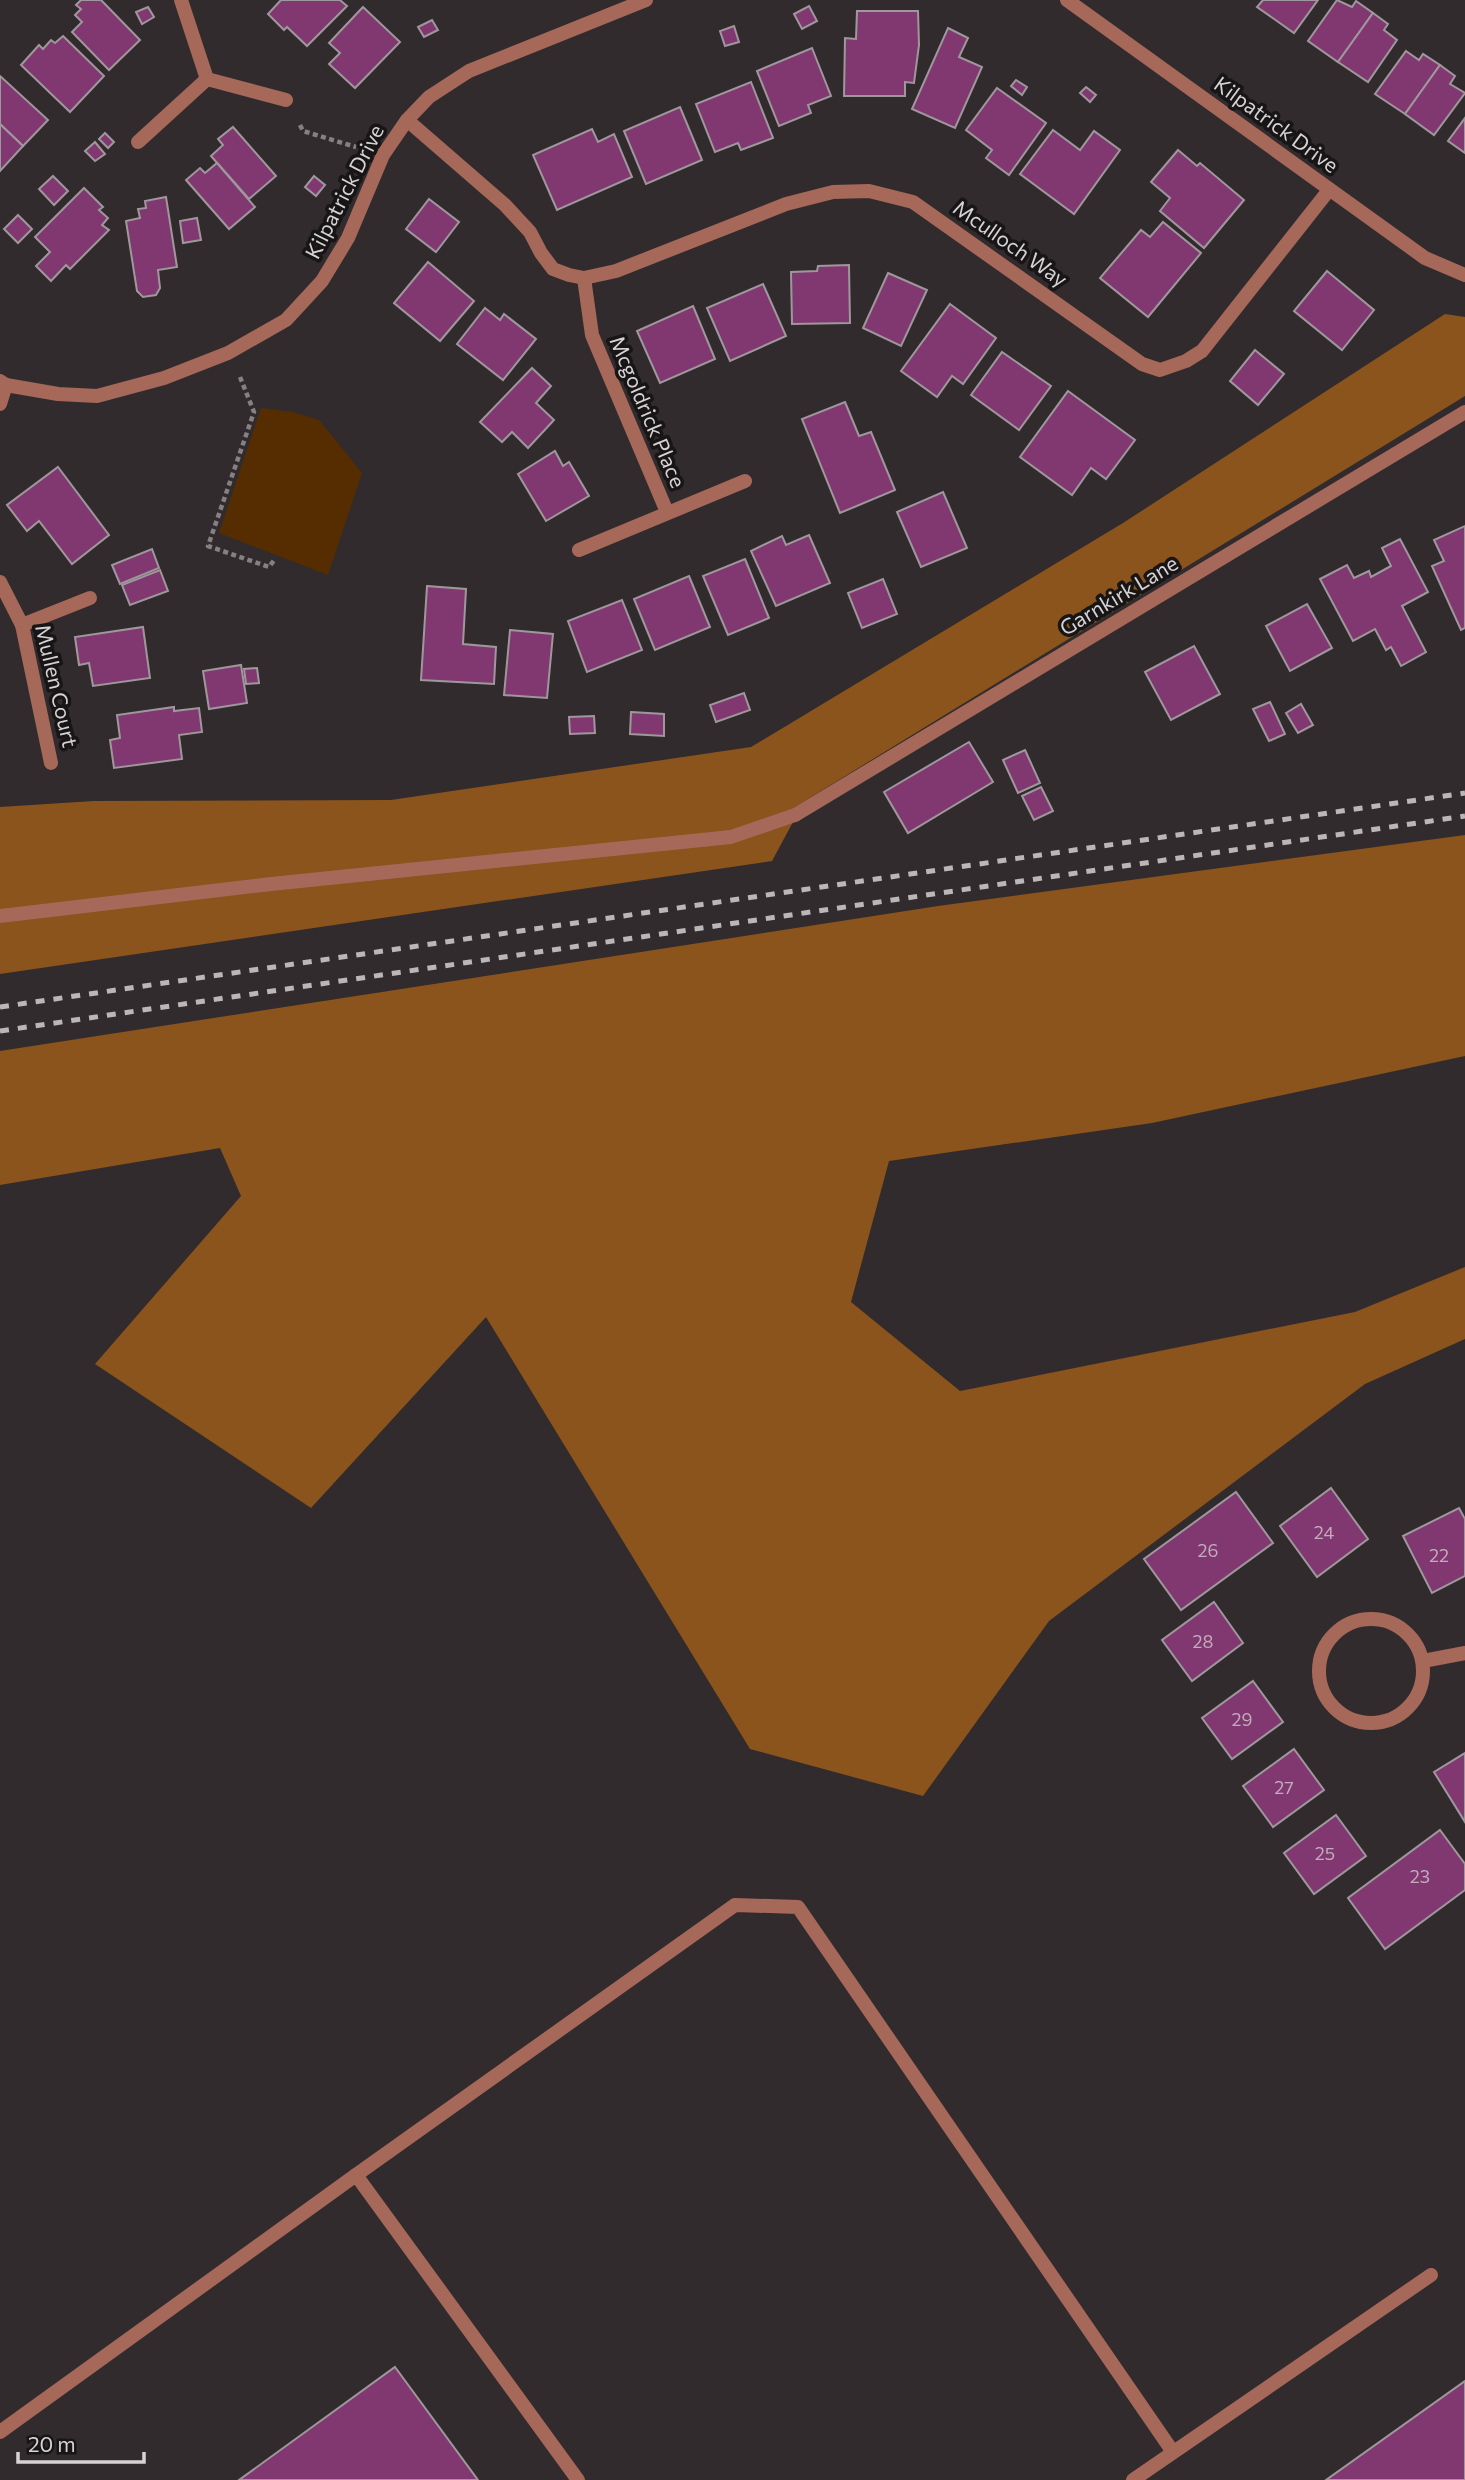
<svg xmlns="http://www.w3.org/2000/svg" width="1465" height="2480" font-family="Commissioner,sans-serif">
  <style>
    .green { fill: #552d00 }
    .forest { fill: #8a541c }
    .building { fill: #813871; stroke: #9e989c; stroke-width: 2 }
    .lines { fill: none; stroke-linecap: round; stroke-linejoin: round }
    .path { stroke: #868082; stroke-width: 4.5; stroke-dasharray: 5 3.5; stroke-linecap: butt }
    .service { stroke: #a56859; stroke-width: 14 }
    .minor { stroke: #a56859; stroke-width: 14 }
    .tertiary { stroke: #a56859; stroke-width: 14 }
    .rail { stroke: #bbb6b8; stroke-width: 5; stroke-dasharray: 9 9; stroke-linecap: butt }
    .labels { text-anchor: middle; stroke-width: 7; stroke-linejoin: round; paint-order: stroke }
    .number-label { font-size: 18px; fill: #c2acbb }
    .street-label { font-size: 21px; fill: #d7d3d4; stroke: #171515 }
  </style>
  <rect width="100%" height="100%" fill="#322b2d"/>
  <polygon class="green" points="261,408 293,412 319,420 362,473 328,575 219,533"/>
  <g class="forest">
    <polygon points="1445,314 1465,317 1465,396 785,813 793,822 772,861 0,974 0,807 94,801 391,800 751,747 1123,523"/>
    <polygon points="1465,835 1465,1056 1152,1123 889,1161 851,1302 960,1391 1355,1312 1465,1267 1465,1339 1365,1384 1049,1621 923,1796 750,1749 486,1317 311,1508 95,1364 241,1196 220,1148 0,1185 0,1051 938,906"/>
  </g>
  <g class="building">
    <polygon points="81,0 101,0 140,40 109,70 72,32 82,22 75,15 81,9 76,5"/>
    <polygon points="281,0 340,0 347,6 307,46 287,27 284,30 268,14"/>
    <polygon points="1263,0 1318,0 1294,33 1257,7"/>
    <polygon points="1337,0 1352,7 1356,1 1373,13 1338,62 1308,41"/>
    <polygon points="809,6 817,21 802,29 794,14"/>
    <polygon points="148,7 154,17 142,24 136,12"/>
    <polygon points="363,7 400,42 355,88 329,64 340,53 329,43"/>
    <polygon points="857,11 918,11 919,45 914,83 905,82 905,96 844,96 845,38 856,39"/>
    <polygon points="1373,13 1388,24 1384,30 1397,40 1368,82 1338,62"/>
    <polygon points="432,20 438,30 424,37 418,27"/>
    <polygon points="734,26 739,42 725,46 720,31"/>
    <polygon points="948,28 968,38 959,57 982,67 955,128 912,109"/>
    <polygon points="63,36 104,76 70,112 21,65 39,45 43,49 51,40 55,43"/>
    <polygon points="812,48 831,96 808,105 811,113 779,126 757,71"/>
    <polygon points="1406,51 1419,60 1423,54 1440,65 1405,114 1375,94"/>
    <polygon points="1440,65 1455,76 1450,84 1465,93 1434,135 1405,114"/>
    <polygon points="0,76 48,120 23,146 0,124"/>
    <polygon points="1016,80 1027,87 1022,95 1011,86"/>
    <polygon points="751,82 773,138 741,150 738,143 715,152 696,104"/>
    <polygon points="1086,87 1096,95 1090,102 1080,93"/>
    <polygon points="997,88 1046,123 1009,175 986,158 992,150 966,130"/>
    <polygon points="680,107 702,160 646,184 624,131"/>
    <polygon points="1465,118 1465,153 1448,141"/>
    <polygon points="0,124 23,146 0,171"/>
    <polygon points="233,127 276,176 249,199 211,156 223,145 218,139"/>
    <polygon points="592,129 598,142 614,134 632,177 557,210 533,155"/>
    <polygon points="1053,130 1080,150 1094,131 1120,150 1074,214 1020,174"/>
    <polygon points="105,133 114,142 108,148 99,139"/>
    <polygon points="95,142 105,154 95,161 85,151"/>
    <polygon points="1178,150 1197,166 1200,163 1244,200 1204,248 1160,211 1170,198 1151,182"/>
    <polygon points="217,163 255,207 229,229 186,180 200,168 205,173"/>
    <polygon points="53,176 68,191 54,205 39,189"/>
    <polygon points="314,176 325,185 316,196 305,187"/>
    <polygon points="84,188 103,207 99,210 108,218 102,225 109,230 70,269 66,265 51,281 36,266 50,252 35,237"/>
    <polygon points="166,197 177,267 158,270 160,288 156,295 143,297 137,291 126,221 140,218 138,209 146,208 145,201"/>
    <polygon points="429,199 459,222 436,252 406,229"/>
    <polygon points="18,215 32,229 18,243 4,229"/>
    <polygon points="197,218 201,240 183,243 180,221"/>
    <polygon points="1163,222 1201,253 1148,317 1100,278 1141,230 1150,237"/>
    <polygon points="428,262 474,301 440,341 394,303"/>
    <polygon points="849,265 850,323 792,324 791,272 817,271 818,266"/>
    <polygon points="1327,271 1374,310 1342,350 1294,311"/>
    <polygon points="888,273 927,290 901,346 863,328"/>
    <polygon points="763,284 786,336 730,361 707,308"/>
    <polygon points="950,304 996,338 963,384 952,376 937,397 901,371"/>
    <polygon points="693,306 715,359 660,383 637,331"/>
    <polygon points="485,308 500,320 504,314 536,339 503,380 457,344"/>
    <polygon points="1255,350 1284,374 1258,405 1230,381"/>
    <polygon points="1002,352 1051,386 1019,430 971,395"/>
    <polygon points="532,368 551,386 536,403 554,420 528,448 512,432 502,442 480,422"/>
    <polygon points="1068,391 1135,440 1106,479 1091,468 1072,495 1020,457"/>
    <polygon points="845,402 859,436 871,432 895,490 840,513 802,419"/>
    <polygon points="555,451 563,466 569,462 589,496 546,521 518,474"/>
    <polygon points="58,467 109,535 72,564 39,521 27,531 7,505"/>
    <polygon points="943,492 967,548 921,567 897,512"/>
    <polygon points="1465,526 1465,628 1461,630 1432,566 1444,561 1434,540"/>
    <polygon points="809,535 830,583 776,606 751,551 782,536 786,545"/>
    <polygon points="1400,539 1428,592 1402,606 1426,652 1401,666 1391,647 1386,650 1375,629 1353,641 1320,579 1347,565 1354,578 1369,571 1371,577 1391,566 1382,548"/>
    <polygon points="152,549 159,568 120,584 112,565"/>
    <polygon points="745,559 769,618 728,635 703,576"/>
    <polygon points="160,570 168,591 130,605 122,585"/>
    <polygon points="689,576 710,627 655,650 634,599"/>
    <polygon points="883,579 897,614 862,628 848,593"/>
    <polygon points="427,586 466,589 463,644 496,647 494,684 421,680"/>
    <polygon points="622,600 642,650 587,672 568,621"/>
    <polygon points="1307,604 1332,648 1290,671 1266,626"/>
    <polygon points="143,627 150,678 93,686 89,663 79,665 75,637"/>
    <polygon points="510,630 553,634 547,698 504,695"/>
    <polygon points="1194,646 1220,694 1171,720 1145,672"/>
    <polygon points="241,665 247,703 209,709 203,671"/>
    <polygon points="257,668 259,683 246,684 244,669"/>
    <polygon points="744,693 750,710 716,722 710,705"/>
    <polygon points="1270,702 1285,734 1269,741 1253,709"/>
    <polygon points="1301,704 1313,725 1298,733 1286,713"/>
    <polygon points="174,707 174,711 199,708 202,732 179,735 182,759 114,768 110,740 120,738 117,715"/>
    <polygon points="631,712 664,714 664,736 630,734"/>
    <polygon points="594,716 595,733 570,734 569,717"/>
    <polygon points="969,742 993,782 908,833 884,792"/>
    <polygon points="1025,750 1040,783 1018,793 1003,760"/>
    <polygon points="1041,787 1053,811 1034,820 1022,796"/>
    <polygon points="1331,1488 1368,1539 1317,1577 1280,1526"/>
    <polygon points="1236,1492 1273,1543 1181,1610 1144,1559"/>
    <polygon points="1459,1508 1465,1519 1465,1576 1432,1593 1403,1536"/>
    <polygon points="1214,1602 1243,1643 1192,1681 1162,1640"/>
    <polygon points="1253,1681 1283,1722 1232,1759 1202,1718"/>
    <polygon points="1294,1749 1324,1790 1273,1827 1243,1786"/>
    <polygon points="1465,1753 1465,1822 1434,1772"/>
    <polygon points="1336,1815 1366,1856 1314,1894 1284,1853"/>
    <polygon points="1440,1830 1465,1864 1465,1890 1385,1949 1348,1898"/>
    <polygon points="395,2367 478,2480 239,2480"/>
    <polygon points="1465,2381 1465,2480 1326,2480"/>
  </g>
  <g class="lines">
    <g class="path">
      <polyline points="300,125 303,131 356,147"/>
      <polyline points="240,377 254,412 208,546 269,567 275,559"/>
    </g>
    <g class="service">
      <polyline points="0,916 271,884 731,837 795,815"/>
      <polyline points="356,2175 735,1905 798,1907 1173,2452"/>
      <polyline points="0,2432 356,2175 578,2480"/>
      <polyline points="1133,2480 1431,2275"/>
    </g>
    <g class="minor">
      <polyline points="181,0 207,79 286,100"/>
      <polyline points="407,120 505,205 530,232 541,253 553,269 569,275 584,278 592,335 667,512"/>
      <polyline points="138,142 207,79"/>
      <polyline points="584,278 616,271 786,204 833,192 869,191 913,202 1142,364 1160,370 1186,361 1202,351 1329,190"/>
      <polyline points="0,404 6,385"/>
      <polyline points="579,550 745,481"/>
      <polyline points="0,582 22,625 51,763"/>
      <polyline points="22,625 90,598"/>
      <polyline points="795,815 1465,412"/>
      <circle cx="1371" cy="1671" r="52"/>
      <polyline points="1423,1661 1465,1653"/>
    </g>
    <g class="tertiary">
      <polyline points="1067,0 1425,258 1465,275"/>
      <polyline points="0,381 6,385 58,394 97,396 164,378 228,353 286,320 322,281 348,238 383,155 407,120 429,97 469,71 646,0"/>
    </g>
    <g class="rail">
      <polyline points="0,1007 1465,793"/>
      <polyline points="0,1031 1465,816"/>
    </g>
  </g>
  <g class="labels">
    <g class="number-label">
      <text x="1324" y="1539">24</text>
      <text x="1208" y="1557">26</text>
      <text x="1439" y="1562">22</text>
      <text x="1203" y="1648">28</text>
      <text x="1242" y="1726">29</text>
      <text x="1284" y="1794">27</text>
      <text x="1325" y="1860">25</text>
      <text x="1420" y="1883">23</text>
    </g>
    <g class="street-label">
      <text transform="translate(1276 125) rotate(36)" y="7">Kilpatrick Drive</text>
      <text transform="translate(345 192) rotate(-63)" y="7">Kilpatrick Drive</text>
      <text transform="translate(1010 244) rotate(35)" y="7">Mculloch Way</text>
      <text transform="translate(647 412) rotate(67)" y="7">Mcgoldrick Place</text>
      <text transform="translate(1119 596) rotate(-31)" y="7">Garnkirk Lane</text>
      <text transform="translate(56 686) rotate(77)" y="7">Mullen Court</text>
    </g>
  </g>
  <path d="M18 2452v10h126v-10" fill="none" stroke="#d7d3d4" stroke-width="3.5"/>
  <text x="28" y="2452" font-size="21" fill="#d7d3d4" stroke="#171515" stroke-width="5" paint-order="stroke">20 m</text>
</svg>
